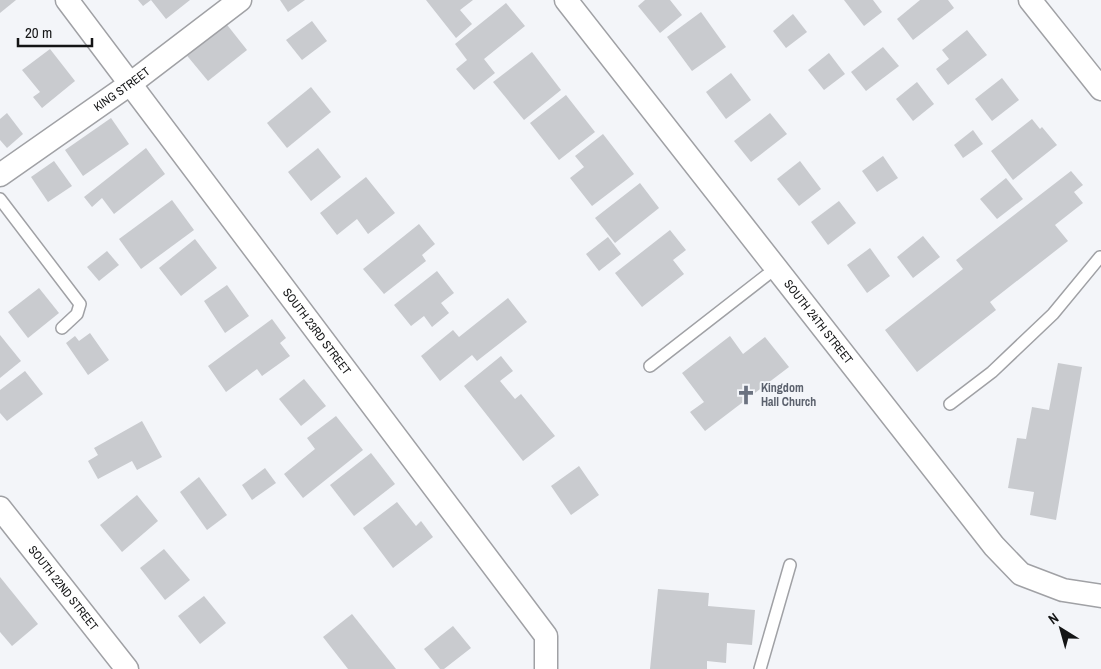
<svg xmlns="http://www.w3.org/2000/svg" width="1101" height="669" font-family="'Archivo Narrow',sans-serif">
  <style>
    .building { fill: #c9cbcf }
    .lines { fill: none; stroke-linecap: round; stroke-linejoin: round }
    .service-casing { stroke: #a0a1a5; stroke-width: 14 }
    .minor-casing { stroke: #a0a1a5; stroke-width: 25 }
    .service { stroke: #fff; stroke-width: 11 }
    .minor { stroke: #fff; stroke-width: 22 }
    .labels { text-anchor: middle; stroke-width: 4; stroke-linejoin: round; paint-order: stroke }
    .street-label { font-size: 12px; fill: #141516; stroke: #f3f5f9 }
    .worship-label { font-size: 12px; font-weight: bold; fill: #5b616d; stroke: #f3f5f9; text-anchor: start }
  </style>
  <rect width="100%" height="100%" fill="#f3f5f9"/>
  <g class="building">
    <polygon points="0,0 16,0 0,13"/>
    <polygon points="138,0 190,0 166,19 151,0 143,6"/>
    <polygon points="280,0 305,0 288,12"/>
    <polygon points="426,0 473,0 460,10 472,24 456,38"/>
    <polygon points="645,0 670,0 682,15 660,33 638,6"/>
    <polygon points="844,0 873,0 882,12 864,26"/>
    <polygon points="920,0 948,0 954,8 913,40 897,19"/>
    <polygon points="506,3 525,26 484,59 495,73 474,90 456,69 467,60 455,44"/>
    <polygon points="701,12 726,47 692,71 667,37"/>
    <polygon points="793,14 807,32 786,48 773,31"/>
    <polygon points="224,21 247,50 208,81 184,52"/>
    <polygon points="312,21 327,41 302,60 286,40"/>
    <polygon points="967,30 987,55 948,85 936,69 949,59 942,50"/>
    <polygon points="883,47 899,66 866,91 851,72"/>
    <polygon points="50,49 75,81 42,108 33,97 40,92 22,70"/>
    <polygon points="532,52 561,90 524,120 493,82"/>
    <polygon points="829,53 845,74 824,90 808,70"/>
    <polygon points="731,73 751,100 726,119 706,92"/>
    <polygon points="1002,78 1019,100 992,121 975,99"/>
    <polygon points="917,82 934,104 913,121 896,99"/>
    <polygon points="311,87 331,112 287,148 267,123"/>
    <polygon points="566,95 595,132 559,160 530,123"/>
    <polygon points="7,113 23,134 7,148 0,140 0,119"/>
    <polygon points="770,113 787,134 751,162 734,141"/>
    <polygon points="111,118 129,144 83,176 65,150"/>
    <polygon points="1032,119 1040,129 1042,127 1057,145 1013,180 991,151"/>
    <polygon points="973,130 983,144 963,158 954,145"/>
    <polygon points="603,134 634,174 592,206 570,178 584,167 575,156"/>
    <polygon points="146,148 165,174 114,214 102,198 92,207 84,197"/>
    <polygon points="318,148 341,177 311,201 288,172"/>
    <polygon points="883,156 898,178 877,192 862,171"/>
    <polygon points="54,161 72,186 48,202 31,177"/>
    <polygon points="800,161 821,189 799,206 777,179"/>
    <polygon points="1071,171 1083,185 1074,192 1083,203 1055,225 1068,241 990,302 996,310 917,372 885,330 963,269 956,260"/>
    <polygon points="366,177 395,213 368,234 357,219 337,235 320,213"/>
    <polygon points="1006,178 1023,199 997,219 980,199"/>
    <polygon points="640,183 659,208 615,243 595,218"/>
    <polygon points="172,200 194,230 141,269 119,239"/>
    <polygon points="839,201 856,223 828,245 811,222"/>
    <polygon points="419,224 435,244 422,255 426,261 384,294 363,269"/>
    <polygon points="670,230 686,250 673,260 684,274 642,307 615,273"/>
    <polygon points="923,236 940,257 913,278 897,257"/>
    <polygon points="608,237 621,254 599,271 586,254"/>
    <polygon points="195,239 217,268 181,296 159,268"/>
    <polygon points="870,248 890,276 867,293 847,265"/>
    <polygon points="107,251 119,265 99,281 87,267"/>
    <polygon points="437,271 454,293 441,303 449,313 432,327 424,316 411,326 394,305"/>
    <polygon points="227,285 249,316 225,333 204,301"/>
    <polygon points="39,288 59,313 28,338 8,312"/>
    <polygon points="508,298 527,322 477,361 472,355 440,381 421,356 453,330 459,337"/>
    <polygon points="272,319 286,338 280,343 290,356 262,376 257,369 226,392 208,366"/>
    <polygon points="90,333 109,360 88,375 66,343 75,336 79,341"/>
    <polygon points="0,335 21,361 0,378"/>
    <polygon points="730,336 743,354 765,337 789,367 705,431 690,412 704,402 682,373"/>
    <polygon points="501,356 513,371 500,381 515,399 521,394 555,436 523,461 464,386"/>
    <polygon points="1058,363 1082,367 1056,520 1030,515 1034,492 1008,488 1017,438 1026,439 1032,407 1049,410"/>
    <polygon points="25,371 43,394 7,421 0,413 0,390"/>
    <polygon points="304,379 326,406 301,426 279,399"/>
    <polygon points="336,416 363,450 303,498 284,474 315,449 307,438"/>
    <polygon points="142,421 162,457 137,470 132,461 98,479 88,461 98,455 94,448"/>
    <polygon points="371,453 395,484 354,516 330,485"/>
    <polygon points="579,466 599,495 571,515 551,486"/>
    <polygon points="265,468 276,483 252,500 242,485"/>
    <polygon points="199,477 227,515 207,530 180,492"/>
    <polygon points="137,495 158,521 122,552 100,525"/>
    <polygon points="397,502 416,526 421,521 433,537 393,568 363,528"/>
    <polygon points="164,549 190,580 165,600 140,568"/>
    <polygon points="0,577 38,624 12,646 0,632"/>
    <polygon points="658,589 709,593 708,606 755,610 752,645 727,643 726,663 707,661 707,669 650,669"/>
    <polygon points="204,596 226,623 200,644 178,616"/>
    <polygon points="352,614 396,669 348,669 323,637"/>
    <polygon points="453,626 471,648 444,669 440,669 424,649"/>
  </g>
  <g class="lines">
    <defs>
      <g id="service">
        <polyline points="0,199 80,304 77,314 62,328"/>
        <polyline points="650,366 776,268"/>
        <polyline points="950,404 992,372 1053,314 1100,257"/>
        <polyline points="760,669 790,565"/>
      </g>
      <g id="minor">
        <path id="s1" d="M67,0L546,636V669"/>
        <path id="s2" d="M566,0L994,546L1021,574L1063,590L1101,596"/>
        <polyline points="1030,0 1101,89"/>
        <path id="s3" d="M0,175L130,84L240,0"/>
        <path id="s4" d="M0,508L127,669"/>
      </g>
    </defs>
    <use href="#service" class="service-casing"/>
    <use href="#minor" class="minor-casing"/>
    <use href="#service" class="service"/>
    <use href="#minor" class="minor"/>
  </g>
  <defs>
    <symbol id="church-bare" viewBox="-9 -9 18 18"><path d="M-1.2-6h2.4v3.5h3.3v2.4h-3.3V6h-2.4V-.1h-3.3v-2.4h3.3Z" fill="#6b7280" stroke="#f3f5f9" stroke-width="2.5" paint-order="stroke"/></symbol>
  </defs>
  <g fill-rule="evenodd">
    <use href="#church-bare" x="732" y="381" width="28" height="28"/>
  </g>
  <g class="labels">
    <g class="street-label">
      <text dy="4" stroke="none"><textPath href="#s3" startOffset="149">KING STREET</textPath></text>
      <text dy="4" stroke="none"><textPath href="#s2" startOffset="409">SOUTH 24TH STREET</textPath></text>
      <text dy="4" stroke="none"><textPath href="#s1" startOffset="415">SOUTH 23RD STREET</textPath></text>
      <text dy="4" stroke="none"><textPath href="#s4" startOffset="102">SOUTH 22ND STREET</textPath></text>
    </g>
    <g class="worship-label">
      <text x="761" y="392">Kingdom<tspan x="761" dy="14">Hall Church</tspan></text>
    </g>
  </g>
  <g transform="translate(1061 629) rotate(323)" stroke="#f3f5f9" stroke-width="4" paint-order="stroke">
  <path d="M0-4L9 19L0 12L-9 19Z" fill="#141516"/>
  <text y="-8" font-size="14" font-weight="bold" text-anchor="middle" fill="#141516">N</text>
  </g>
  <path d="M18 38v8h74v-8" fill="none" stroke="#141516" stroke-width="2.5"/>
  <text x="25" y="38" font-size="15" fill="#141516" stroke="#f3f5f9" stroke-width="4" paint-order="stroke">20 m</text>
</svg>
